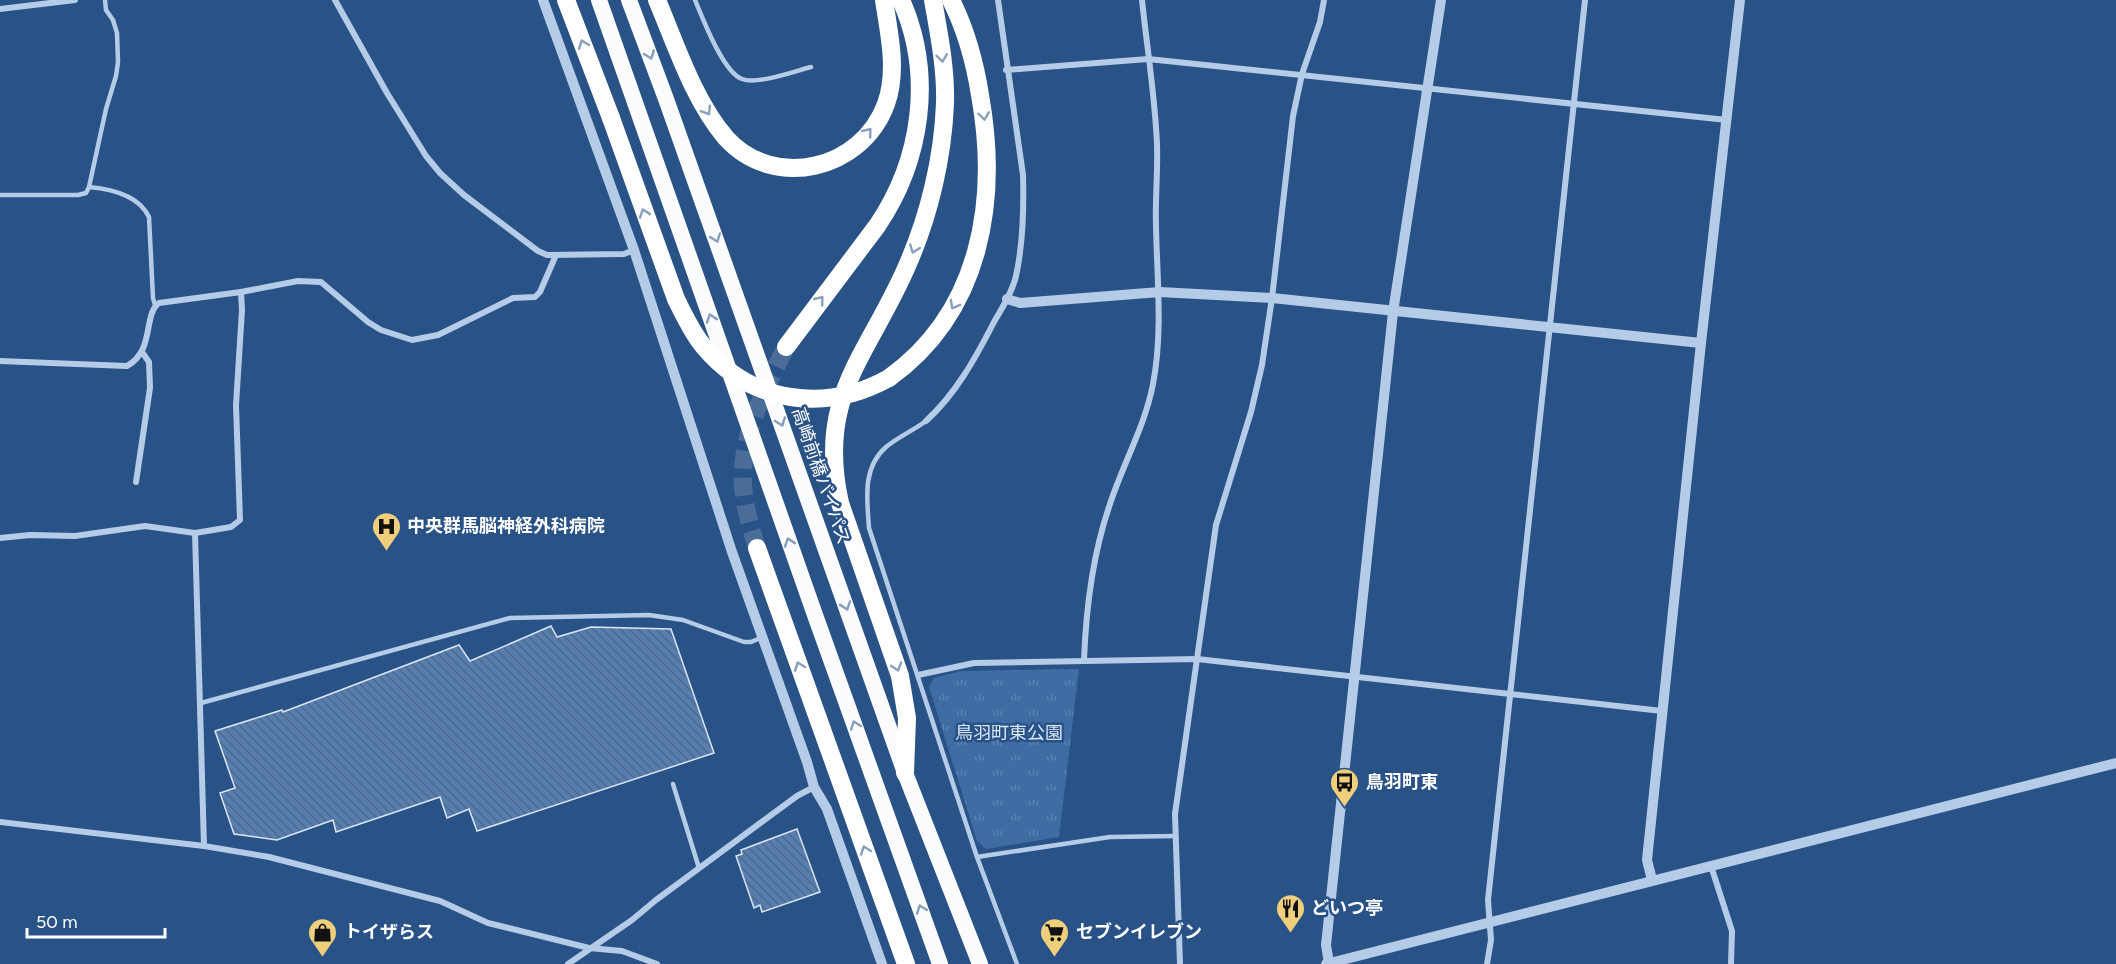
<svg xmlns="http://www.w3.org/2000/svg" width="2116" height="964" font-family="Figtree,'Noto Sans JP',sans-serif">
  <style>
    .grass { fill: url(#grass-tufts) }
    .building { fill: url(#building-back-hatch); stroke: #d9e6f6; stroke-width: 1.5 }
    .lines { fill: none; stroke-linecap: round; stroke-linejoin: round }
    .motorway-tunnel { stroke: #496c99; stroke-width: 18; stroke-dasharray: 18 9; stroke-linecap: butt }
    .service { stroke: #b5cce8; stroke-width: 4.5 }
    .minor { stroke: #b5cce8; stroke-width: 6 }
    .tertiary { stroke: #b5cce8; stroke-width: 10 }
    .trunk { stroke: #fbfcfe; stroke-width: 16 }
    .motorway { stroke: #fff; stroke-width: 18 }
    .motorway-bridge { stroke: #fff; stroke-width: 18 }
    .oneway { stroke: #89a0bd }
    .oneway2 { stroke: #889ebd }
    .labels { text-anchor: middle; stroke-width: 5; stroke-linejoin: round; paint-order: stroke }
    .street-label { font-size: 18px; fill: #fff; stroke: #295287 }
    .poi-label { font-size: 18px; font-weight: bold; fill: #fff; stroke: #295287; text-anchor: start }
    .park-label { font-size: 18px; fill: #d9e6f6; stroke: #295287 }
  </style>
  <defs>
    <pattern id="grass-tufts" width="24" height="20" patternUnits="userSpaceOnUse" patternTransform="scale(1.5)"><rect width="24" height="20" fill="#3e6ca3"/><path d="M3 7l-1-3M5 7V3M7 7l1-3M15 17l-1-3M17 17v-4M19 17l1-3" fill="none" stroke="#5b82b1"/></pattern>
    <pattern id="building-back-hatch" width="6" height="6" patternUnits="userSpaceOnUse" patternTransform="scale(1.5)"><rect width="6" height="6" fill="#567eb0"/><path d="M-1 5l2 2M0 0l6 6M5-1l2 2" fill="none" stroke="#526883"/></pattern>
  </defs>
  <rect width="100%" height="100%" fill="#295287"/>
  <polygon class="grass" points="1079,669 1059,837 986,849 977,841 929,687 934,678 961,671"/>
  <g class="building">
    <polygon points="551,626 557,637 591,627 671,629 714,753 477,831 469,809 447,818 440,797 336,832 333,820 277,840 234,834 220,793 235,788 215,731 282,710 283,712 459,645 470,661"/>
    <polygon points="797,829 820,892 762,912 760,905 754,908 736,856 742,854 741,850"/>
  </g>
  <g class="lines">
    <path class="motorway-tunnel" d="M757,548C752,531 746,513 744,495C737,441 763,393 786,347"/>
    <g class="service">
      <path d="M695,0C703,19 723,72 742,79C757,85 795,71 811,67"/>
      <path d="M89,187C112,189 139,196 149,217L153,298L155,305"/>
      <polyline points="0,195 78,195 86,193 89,187 106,109 116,76 118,62 117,33 113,20 106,10 105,0"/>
      <path d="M926,421C914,430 898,437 886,447C862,468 867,499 869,528L977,857L1017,964"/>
      <polyline points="201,703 510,618 649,615 683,620 744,642 751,642 763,637"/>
      <polyline points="673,784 699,868"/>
      <polyline points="977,857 1110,837 1176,836"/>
    </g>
    <g class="minor">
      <polyline points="335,0 387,93 426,156 440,173 464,195 538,251 547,255 624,254 634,250"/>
      <polyline points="0,9 75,0"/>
      <polyline points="1006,70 1148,59 1727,120"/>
      <path d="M0,361L127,366C155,351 143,314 159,303L241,292L298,281L321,282L368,322L381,330L412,340L438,335L513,298L535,297L540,292L556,255"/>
      <path d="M926,421C956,394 976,357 994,322C1002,308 1012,293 1016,276C1023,244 1024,209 1023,175L998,0"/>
      <polyline points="136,482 150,388 149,362 142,352"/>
      <polyline points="195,533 204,846"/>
      <polyline points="0,538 30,535 75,536 145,526 195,533 231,527 240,520 236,405 242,310 241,292"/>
      <path d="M1084,660C1086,608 1093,553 1110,504C1123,464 1145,426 1153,384C1163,332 1157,279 1156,226C1155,199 1158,172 1157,144C1155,96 1147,48 1142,0"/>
      <polyline points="918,675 974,663 1197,659 1662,711"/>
      <polyline points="0,822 204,846 269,857 440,901 488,923 589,948 622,951 657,964"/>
      <polyline points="1711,866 1732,931 1731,964"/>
      <polyline points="568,964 632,920 656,900 797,796 814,787"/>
      <polyline points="1180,964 1175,814 1216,525 1251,412 1262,365 1272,298 1293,116 1302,74 1320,22 1324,0"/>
      <polyline points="1487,964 1491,940 1488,900 1585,0"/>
    </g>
    <g class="tertiary">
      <polyline points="543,0 634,250 732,552 807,762 814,787 827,809 882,964"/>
      <polyline points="1007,299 1020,303 1160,292 1272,298 1701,343"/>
      <polyline points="1652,880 1647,860 1701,343 1740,0"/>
      <polyline points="1329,963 1326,945 1393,312 1441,0"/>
      <polyline points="1326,964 2116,763"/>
    </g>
    <g class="trunk">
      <polyline points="599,0 815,615 940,964"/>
      <polyline points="629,0 666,99 905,773 980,964"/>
    </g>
    <g class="motorway">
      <polyline points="566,0 611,118"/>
      <path d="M657,0C676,45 694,101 726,138C774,191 862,170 886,104C898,70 889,34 884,0"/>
      <path d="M786,347L877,226C922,160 934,74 901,0"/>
      <path d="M889,378C981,312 999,201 980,95C975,63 966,30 951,0"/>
      <polyline points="757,548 906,964"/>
      <path d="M905,773L907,718L900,676L840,503C816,396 868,356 907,266C929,216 943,158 945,103C946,69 939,34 933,0"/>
    </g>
    <path class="motorway-bridge" d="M611,118L676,299C684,315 692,333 704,347C752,404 826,413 889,378"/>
  </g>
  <defs><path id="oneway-chevron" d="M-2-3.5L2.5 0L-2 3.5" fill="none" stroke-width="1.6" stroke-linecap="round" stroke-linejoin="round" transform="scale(1.5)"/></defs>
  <g class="oneway">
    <use href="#oneway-chevron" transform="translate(583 44) rotate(-111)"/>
    <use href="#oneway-chevron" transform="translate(942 58) rotate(83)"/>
    <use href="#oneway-chevron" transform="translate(707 111) rotate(58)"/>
    <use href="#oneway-chevron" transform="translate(984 116) rotate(82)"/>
    <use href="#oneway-chevron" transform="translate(868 132) rotate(-51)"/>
    <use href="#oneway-chevron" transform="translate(644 213) rotate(-109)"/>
    <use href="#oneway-chevron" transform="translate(914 249) rotate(110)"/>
    <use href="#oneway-chevron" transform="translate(820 300) rotate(-51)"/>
    <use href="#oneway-chevron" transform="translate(954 305) rotate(119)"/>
    <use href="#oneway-chevron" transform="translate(799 666) rotate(-110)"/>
    <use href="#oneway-chevron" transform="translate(897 667) rotate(73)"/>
    <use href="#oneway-chevron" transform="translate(865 850) rotate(-110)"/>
  </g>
  <g class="oneway2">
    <use href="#oneway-chevron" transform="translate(650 55) rotate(69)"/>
    <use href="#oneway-chevron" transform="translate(716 238) rotate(70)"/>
    <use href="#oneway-chevron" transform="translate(711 318) rotate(-109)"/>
    <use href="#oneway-chevron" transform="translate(781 422) rotate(70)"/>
    <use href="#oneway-chevron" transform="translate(789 542) rotate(-109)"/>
    <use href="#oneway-chevron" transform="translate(846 606) rotate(71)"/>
    <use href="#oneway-chevron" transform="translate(855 725) rotate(-110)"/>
    <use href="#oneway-chevron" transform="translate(921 909) rotate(-110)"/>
  </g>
  <defs>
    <symbol id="hospital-pin" viewBox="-11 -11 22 30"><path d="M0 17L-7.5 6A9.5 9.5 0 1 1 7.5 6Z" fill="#efce7c" stroke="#295287"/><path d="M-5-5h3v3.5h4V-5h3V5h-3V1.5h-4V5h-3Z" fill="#111"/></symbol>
    <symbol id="bus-pin" viewBox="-11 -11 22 30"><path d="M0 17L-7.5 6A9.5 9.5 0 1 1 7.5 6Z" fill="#efce7c" stroke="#295287"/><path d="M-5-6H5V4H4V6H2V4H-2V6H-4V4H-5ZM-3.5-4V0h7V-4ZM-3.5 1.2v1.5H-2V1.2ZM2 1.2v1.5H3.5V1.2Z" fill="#111"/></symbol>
    <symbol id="restaurant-pin" viewBox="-11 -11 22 30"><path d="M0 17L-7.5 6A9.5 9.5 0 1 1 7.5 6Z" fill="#efce7c" stroke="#295287"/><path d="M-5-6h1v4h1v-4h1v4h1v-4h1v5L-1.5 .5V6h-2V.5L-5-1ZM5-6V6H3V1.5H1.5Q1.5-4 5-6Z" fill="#111"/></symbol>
    <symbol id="shop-pin" viewBox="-11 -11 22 30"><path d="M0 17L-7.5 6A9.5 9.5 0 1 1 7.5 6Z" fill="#efce7c" stroke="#295287"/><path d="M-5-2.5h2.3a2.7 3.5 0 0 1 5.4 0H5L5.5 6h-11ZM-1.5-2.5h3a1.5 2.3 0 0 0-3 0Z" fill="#111"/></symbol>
    <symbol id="supermarket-pin" viewBox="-11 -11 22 30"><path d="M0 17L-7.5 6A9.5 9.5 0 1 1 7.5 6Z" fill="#efce7c" stroke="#295287"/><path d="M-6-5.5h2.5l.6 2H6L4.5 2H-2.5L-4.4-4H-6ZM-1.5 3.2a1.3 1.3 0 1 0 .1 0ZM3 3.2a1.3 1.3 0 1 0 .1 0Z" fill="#111"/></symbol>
  </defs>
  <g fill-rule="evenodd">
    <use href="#hospital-pin" x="370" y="510" width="33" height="45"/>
    <use href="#bus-pin" x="1328" y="766" width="33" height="45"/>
    <use href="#restaurant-pin" x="1274" y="892" width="33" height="45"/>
    <use href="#shop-pin" x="306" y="916" width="33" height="45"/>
    <use href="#supermarket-pin" x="1038" y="916" width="33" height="45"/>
  </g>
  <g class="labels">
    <g class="street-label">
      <text transform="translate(821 476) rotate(71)" y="6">高崎前橋バイパス</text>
    </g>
    <g class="poi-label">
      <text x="407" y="532">中央群馬脳神経外科病院</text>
      <text x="1366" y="788">鳥羽町東</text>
      <text x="1311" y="914">どいつ亭</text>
      <text x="344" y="938">トイザらス</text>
      <text x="1076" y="938">セブンイレブン</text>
    </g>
    <g class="park-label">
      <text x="1009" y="739">鳥羽町東公園</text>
    </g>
  </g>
  <path d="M27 928v9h138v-9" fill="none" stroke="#ffffff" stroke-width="3"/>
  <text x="36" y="928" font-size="18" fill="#ffffff" stroke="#295287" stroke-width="4.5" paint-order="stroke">50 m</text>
</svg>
